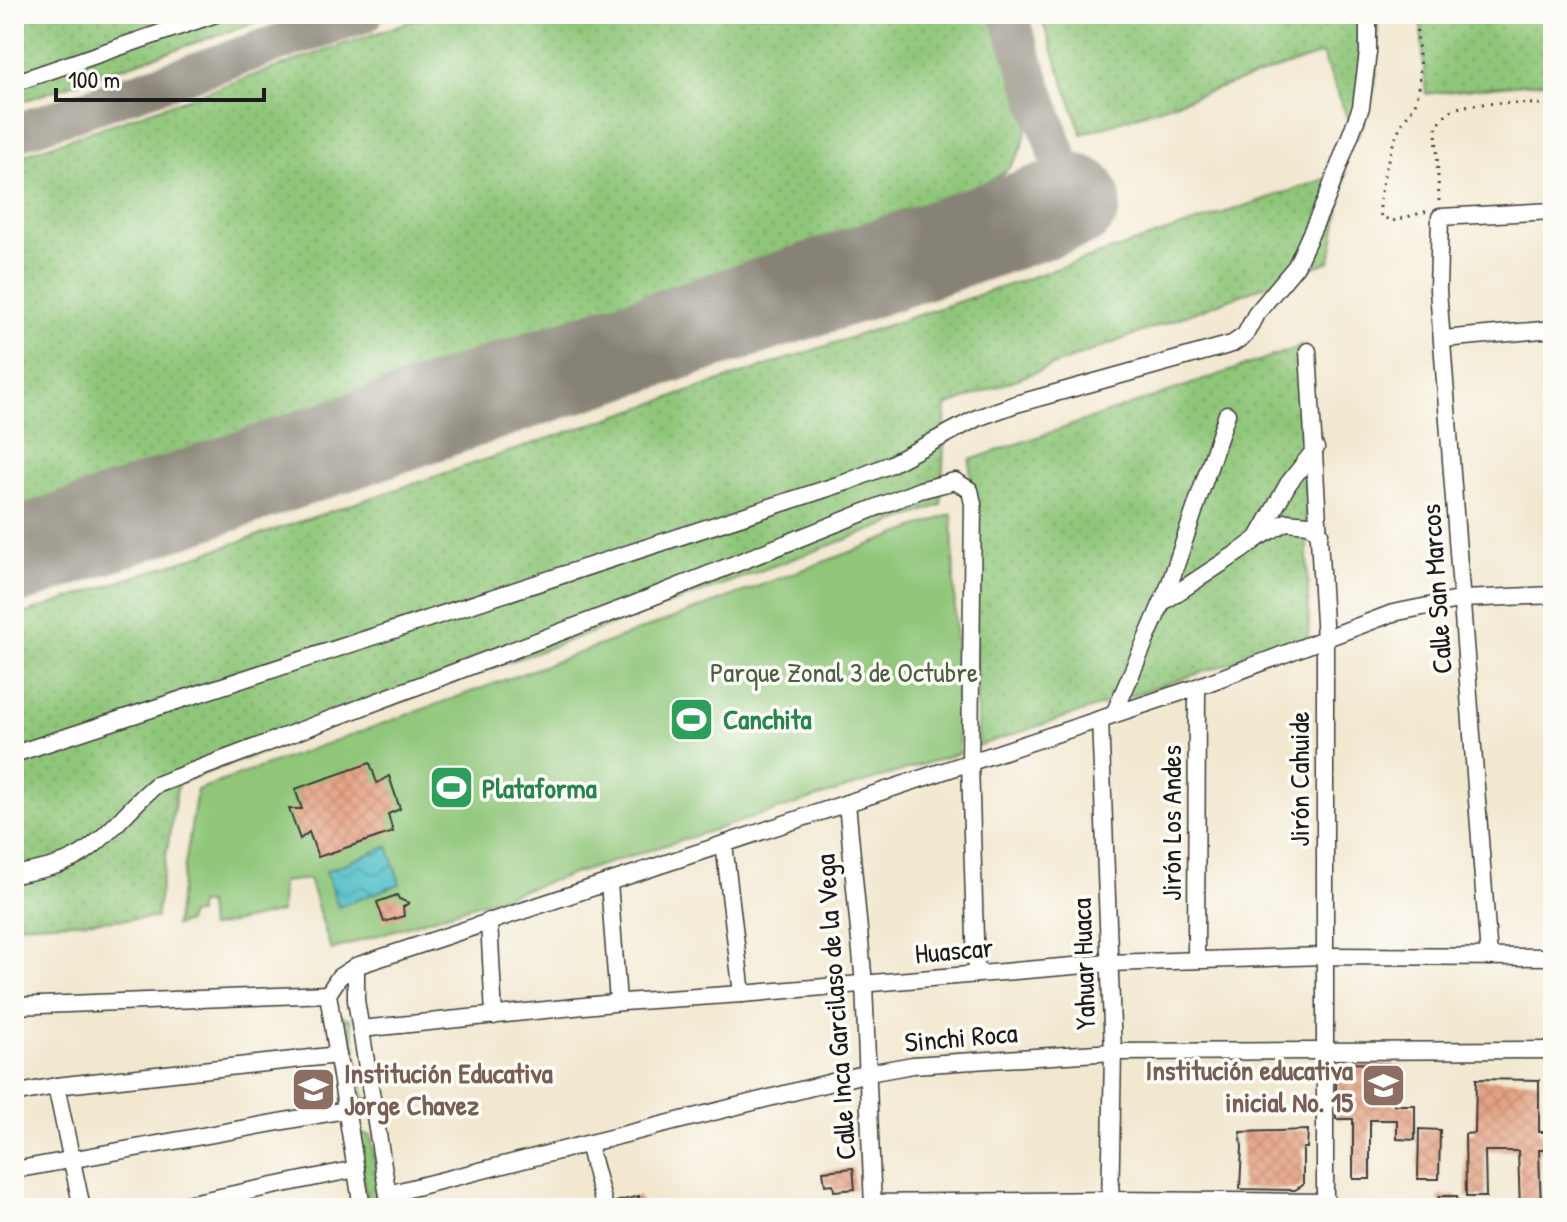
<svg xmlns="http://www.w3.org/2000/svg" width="1567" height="1222" font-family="'Patrick Hand',sans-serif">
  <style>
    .grass { fill: url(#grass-dots); stroke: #56714a; stroke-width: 2 }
    .park { fill: #8fc679; stroke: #56714a; stroke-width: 2 }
    .water { fill: url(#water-waves); stroke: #366c72; stroke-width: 2 }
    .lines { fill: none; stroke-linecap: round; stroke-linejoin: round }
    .taxiway { stroke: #878276; stroke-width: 38 }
    .runway { stroke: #878276; stroke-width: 94 }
    .building { fill: url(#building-cross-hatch) }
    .minor-casing { stroke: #3c3b37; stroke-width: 19 }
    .path { stroke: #3c3b37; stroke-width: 3; stroke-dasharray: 2 6; stroke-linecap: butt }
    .minor { stroke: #fff; stroke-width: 16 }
    .labels { text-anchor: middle; stroke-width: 7; stroke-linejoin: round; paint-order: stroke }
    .street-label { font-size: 28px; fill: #1c1c1c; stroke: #fdfcf7 }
    .park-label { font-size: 28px; fill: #4a6041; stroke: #fdfcf7 }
    .leisure-label { font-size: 28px; font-weight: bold; fill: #27864d; stroke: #fdfcf7; text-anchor: start }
    .education-label { font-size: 28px; font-weight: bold; fill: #785e54; stroke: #fdfcf7; text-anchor: end }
  </style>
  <defs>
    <pattern id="grass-dots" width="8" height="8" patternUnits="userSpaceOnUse" patternTransform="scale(2)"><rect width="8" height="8" fill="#8fc679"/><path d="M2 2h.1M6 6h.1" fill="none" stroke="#7baa68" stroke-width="1.8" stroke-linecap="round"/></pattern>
    <pattern id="water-waves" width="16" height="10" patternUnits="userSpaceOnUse" patternTransform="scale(2)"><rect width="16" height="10" fill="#4fbdc7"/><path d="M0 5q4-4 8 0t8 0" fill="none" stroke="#4199a1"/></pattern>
    <pattern id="building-cross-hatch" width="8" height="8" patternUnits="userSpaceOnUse" patternTransform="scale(2)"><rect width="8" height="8" fill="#e5a283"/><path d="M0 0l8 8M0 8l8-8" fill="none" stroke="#c48b71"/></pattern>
  </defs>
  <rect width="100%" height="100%" fill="#fdfcf7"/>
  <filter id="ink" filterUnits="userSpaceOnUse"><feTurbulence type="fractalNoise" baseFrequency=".0125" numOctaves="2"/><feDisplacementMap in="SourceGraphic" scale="16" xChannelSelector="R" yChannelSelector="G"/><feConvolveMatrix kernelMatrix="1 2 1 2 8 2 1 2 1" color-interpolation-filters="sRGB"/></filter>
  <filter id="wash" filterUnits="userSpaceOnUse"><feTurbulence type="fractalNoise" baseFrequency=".006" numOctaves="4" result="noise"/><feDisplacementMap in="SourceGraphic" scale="32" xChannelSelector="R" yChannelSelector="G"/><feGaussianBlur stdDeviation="1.8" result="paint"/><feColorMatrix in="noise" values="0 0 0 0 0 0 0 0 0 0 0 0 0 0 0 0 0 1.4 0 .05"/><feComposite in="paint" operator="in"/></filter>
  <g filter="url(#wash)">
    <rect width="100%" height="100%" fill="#f2e8d0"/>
    <g class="grass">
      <polygon points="14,14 280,14 14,104"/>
      <path d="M432,14H989L1027,122C1026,148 1012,173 987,182L14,510V158Z"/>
      <path d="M1040,14H1377C1379,65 1379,92 1356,139L1322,54L1082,134Z"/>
      <polygon points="1420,14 1553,14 1553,81 1426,94"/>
      <polygon points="1346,172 1330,261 946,406 941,505 178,783 156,918 14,925 14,617"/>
      <polygon points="1302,346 1309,637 978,746 970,460"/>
      <polygon points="342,1016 350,1019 365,1101 350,1102 337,1021"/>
      <polygon points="362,1134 371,1135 382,1208 368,1208 356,1141"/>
    </g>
    <polygon class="park" points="952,514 959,753 331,950 309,879 282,882 281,912 209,928 207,904 198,904 198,914 190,914 187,922 175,926 197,790 571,656"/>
    <polygon class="water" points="388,846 400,884 338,907 326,871"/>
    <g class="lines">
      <g class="taxiway">
        <polyline points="1008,14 1074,201"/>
        <polyline points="14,133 364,14"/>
      </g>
      <polyline class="runway" points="14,557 539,377 853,276 1074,201"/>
    </g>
    <g id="blocks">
      <g class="building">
        <polygon points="370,763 377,783 389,776 400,809 388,814 393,832 318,857 309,832 300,839 289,809 302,809 295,789"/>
        <polygon points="397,895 399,899 409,903 403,907 404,916 384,922 377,902"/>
        <polygon points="1340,1063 1394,1064 1394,1105 1415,1105 1415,1140 1397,1139 1397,1120 1370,1120 1370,1179 1353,1179 1353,1119 1336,1119 1336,1066"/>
        <polygon points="1476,1079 1539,1080 1539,1132 1550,1132 1551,1150 1539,1150 1541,1208 1520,1208 1518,1151 1485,1151 1486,1197 1466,1197 1465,1134 1475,1133"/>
        <polygon points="1419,1129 1440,1130 1439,1179 1418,1179"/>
        <polygon points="1308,1130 1307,1148 1303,1148 1303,1185 1295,1190 1240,1189 1242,1147 1240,1132"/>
        <polygon points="853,1168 855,1189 834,1191 833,1184 825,1185 823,1171"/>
        <polygon points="639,1196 641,1208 616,1208 615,1202"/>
        <polygon points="1439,1196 1457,1196 1458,1208 1439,1208"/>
      </g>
    </g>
  </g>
  <g filter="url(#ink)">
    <use href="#blocks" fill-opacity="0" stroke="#3c3b37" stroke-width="2"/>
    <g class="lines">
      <defs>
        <g id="minor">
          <polyline points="14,83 216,14"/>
          <polyline points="1443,339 1553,329"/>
          <polyline points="1308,351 1325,640 1325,1208"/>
          <polyline points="1259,536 1288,484 1316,448"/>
          <polyline points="1163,602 1242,550 1258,538 1286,522 1309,524 1320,533"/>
          <polyline points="1114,714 1169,586 1227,414"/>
          <polyline points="1100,719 1113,1052 1110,1208"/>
          <polyline points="14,754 847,482 889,465 977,418 1016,404 1232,344 1245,335 1256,314 1296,266 1326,200 1361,107 1368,52 1368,14"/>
          <polyline points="847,803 864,984 873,1208"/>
          <polyline points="724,844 742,994"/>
          <path d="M14,875C39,870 65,866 86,851C112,833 131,805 156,785L632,605L920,490L955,481L970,490L973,504L970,762L976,974"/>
          <polyline points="609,882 618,1002"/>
          <polyline points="489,921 494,1016"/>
          <polyline points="1489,957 1438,290 1440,217 1553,211"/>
          <polyline points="1196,960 1197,687"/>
          <polyline points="356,966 356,1000 390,1208"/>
          <polyline points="14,1006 328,994"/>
          <polyline points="361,1029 623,1002 742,994 1109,963 1325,956 1553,957"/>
          <polyline points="56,1086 82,1208"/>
          <polyline points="14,1094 56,1086 338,1055"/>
          <polyline points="588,1144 605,1208"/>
          <polyline points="14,1170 373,1105"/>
          <polyline points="388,1194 868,1073 913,1065 1113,1052 1553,1050"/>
          <polyline points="873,1203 1110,1200 1325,1202"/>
          <polyline points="167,1208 356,1169"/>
          <polyline points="362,1208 328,994 339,977 356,966 1197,687 1393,613 1463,599 1553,595"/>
        </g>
      </defs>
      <use href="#minor" class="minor-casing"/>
      <g class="path">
        <path d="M1415,14C1417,38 1424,78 1416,101C1412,110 1405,118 1400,127C1390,148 1376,196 1381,217L1393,221L1428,211"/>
        <path d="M1439,201L1436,129C1440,122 1444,114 1452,110C1478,99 1525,105 1553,104"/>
      </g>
      <use href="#minor" class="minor"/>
    </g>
  </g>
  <defs>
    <symbol id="stadium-square" viewBox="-11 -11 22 22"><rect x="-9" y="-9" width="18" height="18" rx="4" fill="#2e9e5b" stroke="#fdfcf7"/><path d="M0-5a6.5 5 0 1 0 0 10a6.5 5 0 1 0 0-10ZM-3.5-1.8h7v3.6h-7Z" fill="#fff"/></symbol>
    <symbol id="school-square" viewBox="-11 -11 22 22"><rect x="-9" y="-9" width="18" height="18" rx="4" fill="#8d6e63" stroke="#fdfcf7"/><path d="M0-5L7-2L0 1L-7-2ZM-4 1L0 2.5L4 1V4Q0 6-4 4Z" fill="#fff"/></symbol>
  </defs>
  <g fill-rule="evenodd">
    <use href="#stadium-square" x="666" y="694" width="51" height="51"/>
    <use href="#stadium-square" x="426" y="762" width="51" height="51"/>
    <use href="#school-square" x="1358" y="1060" width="51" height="51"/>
    <use href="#school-square" x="288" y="1064" width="51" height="51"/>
  </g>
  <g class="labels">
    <g class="street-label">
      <text transform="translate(1436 589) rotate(-94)" y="10">Calle San Marcos</text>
      <text transform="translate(1299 779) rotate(-90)" y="10">Jirón Cahuide</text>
      <text transform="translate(1171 823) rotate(-90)" y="10">Jirón Los Andes</text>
      <text transform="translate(954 950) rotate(-5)" y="10">Huascar</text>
      <text transform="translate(1083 964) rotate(-92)" y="10">Yahuar Huaca</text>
      <text transform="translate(835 1007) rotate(-94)" y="10">Calle Inca Garcilaso de la Vega</text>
      <text transform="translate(961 1037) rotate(-5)" y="10">Sinchi Roca</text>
    </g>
    <g class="park-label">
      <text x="844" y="682">Parque Zonal 3 de Octubre</text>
    </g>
    <g class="leisure-label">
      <text x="723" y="729">Canchita</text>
      <text x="482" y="798">Plataforma</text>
    </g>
    <g class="education-label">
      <text x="1353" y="1080">Institución educativa<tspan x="1353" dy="32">inicial No. 15</tspan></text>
      <text x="344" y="1083" text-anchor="start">Institución Educativa<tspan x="344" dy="32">Jorge Chavez</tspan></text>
    </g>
  </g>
  <rect width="1567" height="1222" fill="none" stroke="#fdfcf7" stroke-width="48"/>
  <path d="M56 88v12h208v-12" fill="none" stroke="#1c1c1c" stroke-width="4"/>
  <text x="68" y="88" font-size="24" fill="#1c1c1c" stroke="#fdfcf7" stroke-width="6" paint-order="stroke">100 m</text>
</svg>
